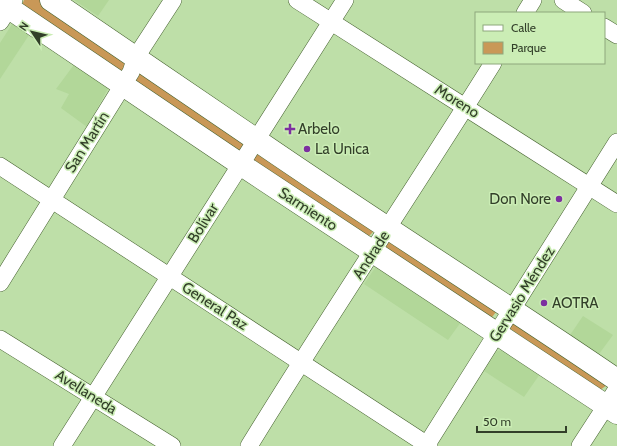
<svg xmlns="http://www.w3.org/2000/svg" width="617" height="446" font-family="Cabin,sans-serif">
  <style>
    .built { fill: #b2d799 }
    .green { fill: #c99857 }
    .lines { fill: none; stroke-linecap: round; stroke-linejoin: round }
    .minor-casing { stroke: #466230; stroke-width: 18 }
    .major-casing { stroke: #466230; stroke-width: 23 }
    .minor { stroke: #fff; stroke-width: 17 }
    .major { stroke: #fff; stroke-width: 22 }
    .poi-dot { fill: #7c2fa0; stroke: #cbedb5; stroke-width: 1.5 }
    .labels { text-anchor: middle; stroke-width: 3; stroke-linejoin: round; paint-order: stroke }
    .street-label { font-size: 15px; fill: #323f29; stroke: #cbedb5 }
    .poi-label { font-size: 15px; fill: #323f29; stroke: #cbedb5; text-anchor: start }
  </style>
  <rect width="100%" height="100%" fill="#bedfa8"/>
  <g class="built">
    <polygon points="74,0 109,0 98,16"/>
    <polygon points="16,18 33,29 0,79 0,43"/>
    <polygon points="76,62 111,83 87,127 61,108 69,94 56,89"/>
    <polygon points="377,265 461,322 448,340 364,284"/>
    <polygon points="583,316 613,335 599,354 570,335"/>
    <polygon points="503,350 540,374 524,397 484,371 497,351"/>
  </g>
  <g class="green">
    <polygon points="24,0 41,0 128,60 122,73 22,5"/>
    <polygon points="140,72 245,142 239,152 135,87 134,78"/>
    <polygon points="256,152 374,231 367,238 251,160"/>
    <polygon points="389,241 496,312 492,317 387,255 385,246"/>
    <polygon points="513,322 607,385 600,390 509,328"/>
  </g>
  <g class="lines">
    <defs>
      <g id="minor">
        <polyline points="297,0 617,204"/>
        <polyline points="563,0 583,13"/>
        <polyline points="525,13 533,0"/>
        <polyline points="0,22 14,0"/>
        <polyline points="604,27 617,35"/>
        <polyline points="0,166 429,446"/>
        <polyline points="0,283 131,72 136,57 173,0"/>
        <polyline points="0,339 172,446"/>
        <polyline points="62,446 345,0"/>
        <path d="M249,446C328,317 413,191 493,63"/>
        <polyline points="426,446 617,142"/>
        <polyline points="580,446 617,389"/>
      </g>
      <g id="major">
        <path d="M51,0C119,46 187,93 255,139C374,221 497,298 617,380"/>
        <polyline points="0,2 240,164 617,413"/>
      </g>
    </defs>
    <use href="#minor" class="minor-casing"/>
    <use href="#major" class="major-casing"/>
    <use href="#minor" class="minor"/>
    <use href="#major" class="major"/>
  </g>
  <g class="poi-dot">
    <path d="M288 123h4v4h4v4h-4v4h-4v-4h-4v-4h4z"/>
    <circle cx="307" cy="149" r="4"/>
    <circle cx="559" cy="199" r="4"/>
    <circle cx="544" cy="303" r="4"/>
  </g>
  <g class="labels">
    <g class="street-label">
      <text transform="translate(457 101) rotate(32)" y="5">Moreno</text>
      <text transform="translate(87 142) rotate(-58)" y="5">San Martín</text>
      <text transform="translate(308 209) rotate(33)" y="5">Sarmiento</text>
      <text transform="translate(203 223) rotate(-58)" y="5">Bolívar</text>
      <text transform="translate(371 255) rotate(-57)" y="5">Andrade</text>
      <text transform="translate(522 294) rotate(-58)" y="5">Gervasio Méndez</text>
      <text transform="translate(215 306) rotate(33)" y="5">General Paz</text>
      <text transform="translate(86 392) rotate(32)" y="5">Avellaneda</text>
    </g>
    <g class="poi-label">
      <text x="298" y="134">Arbelo</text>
      <text x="315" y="154">La Unica</text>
      <text x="551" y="204" text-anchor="end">Don Nore</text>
      <text x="552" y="308">AOTRA</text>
    </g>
  </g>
  <rect x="475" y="12" width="130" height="52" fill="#cbedb5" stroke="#8ea77d"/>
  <rect x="483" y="25" width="20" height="6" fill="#ffffff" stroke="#8ea77d"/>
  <text x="511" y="32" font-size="12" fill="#323f29">Calle</text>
  <rect x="483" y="42" width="20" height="12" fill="#c99857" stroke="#8ea77d"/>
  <text x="511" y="52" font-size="12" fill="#323f29">Parque</text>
  <g transform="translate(32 32) rotate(305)" stroke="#cbedb5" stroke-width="3" paint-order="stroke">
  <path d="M0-3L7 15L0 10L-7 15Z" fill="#323f29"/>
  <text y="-6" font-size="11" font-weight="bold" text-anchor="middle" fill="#323f29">N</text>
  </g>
  <path d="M477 426v6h89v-6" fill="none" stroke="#323f29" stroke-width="2"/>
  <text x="483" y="426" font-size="12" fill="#323f29" stroke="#cbedb5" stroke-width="3" paint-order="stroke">50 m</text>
</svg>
